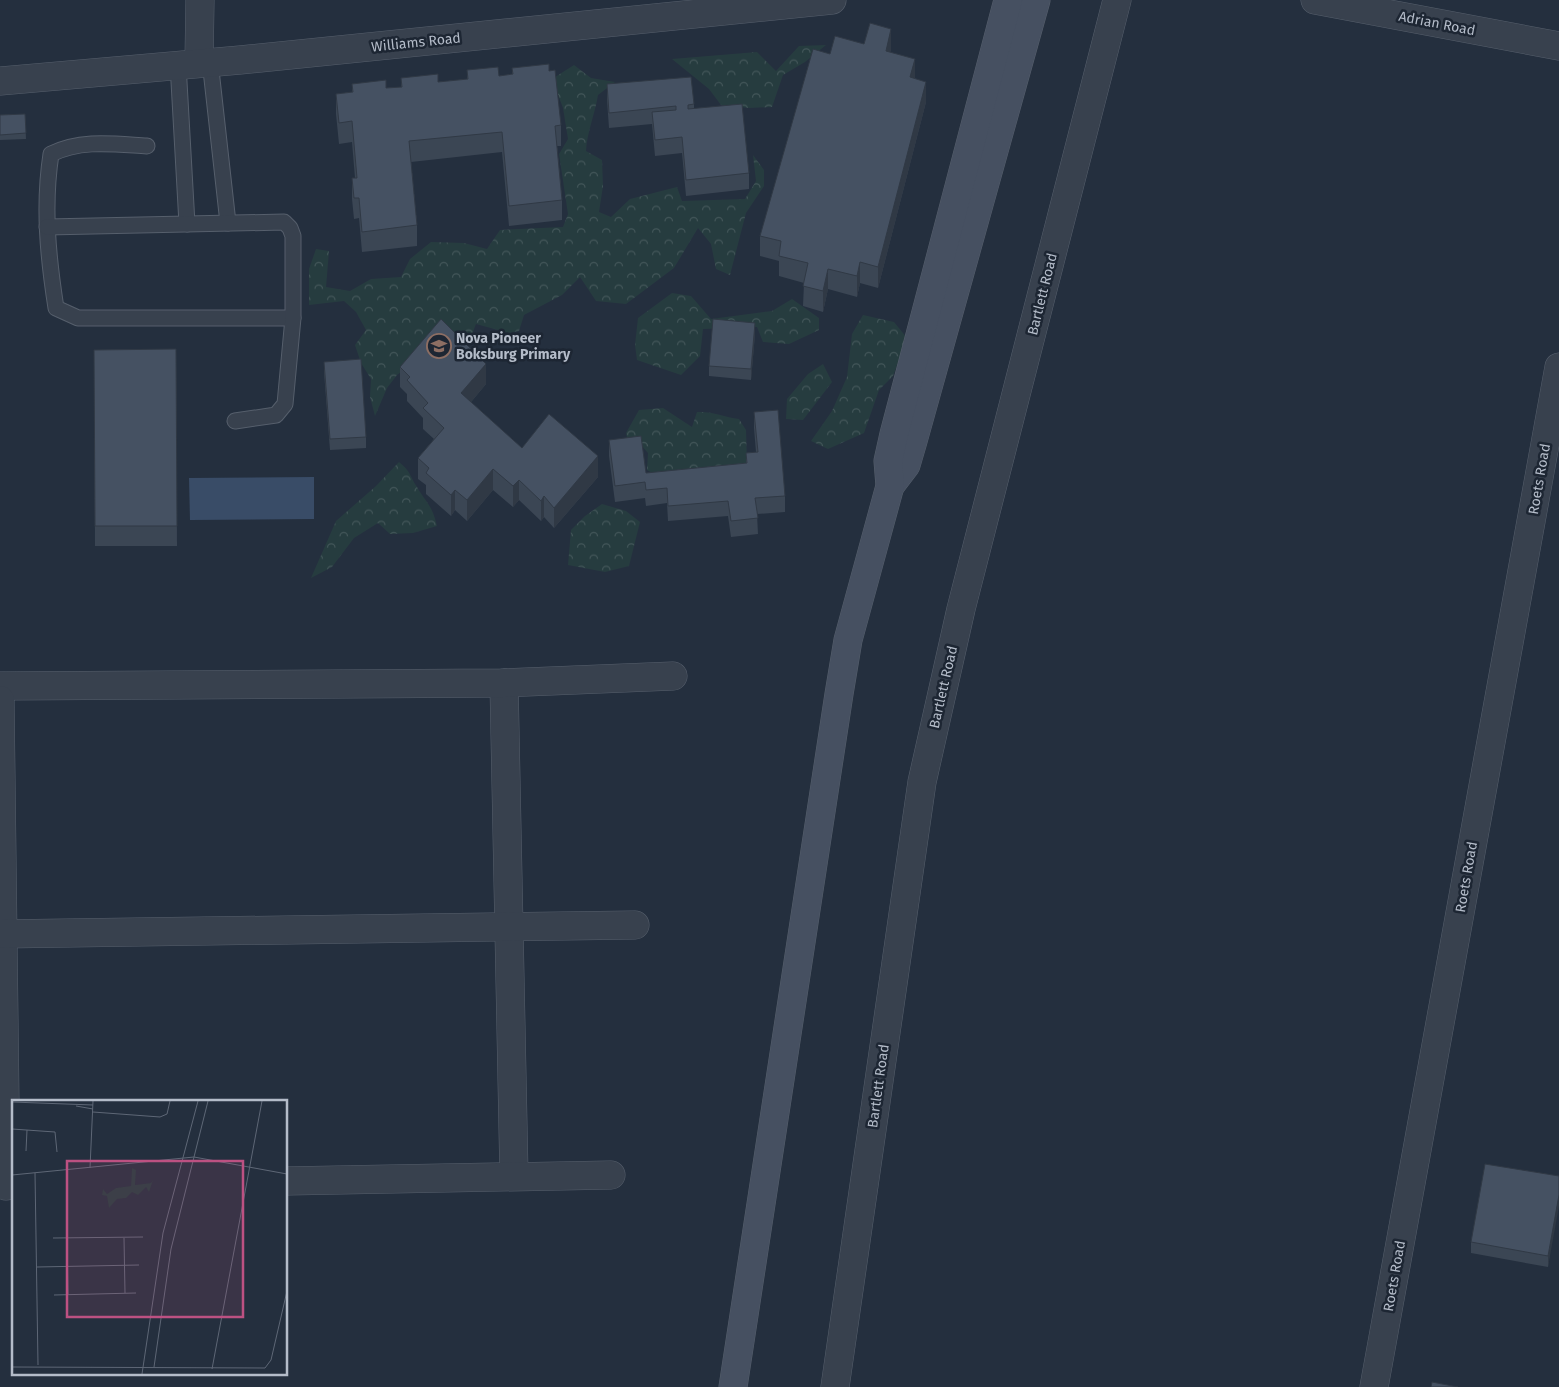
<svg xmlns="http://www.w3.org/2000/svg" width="1559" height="1387" font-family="'Fira Sans',sans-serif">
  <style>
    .forest { fill: url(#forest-crowns) }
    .water { fill: #394c67 }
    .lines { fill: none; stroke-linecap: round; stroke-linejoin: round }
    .lane-casing { stroke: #565f6c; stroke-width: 17 }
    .street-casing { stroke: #565f6c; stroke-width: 29 }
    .secondary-casing { stroke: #565f6c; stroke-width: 29 }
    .lane { stroke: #38414e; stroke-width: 15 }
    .street { stroke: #38414e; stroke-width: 28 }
    .secondary { stroke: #465061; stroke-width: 28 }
    .wall { fill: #3b4654 }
    .shaded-wall { fill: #303945 }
    .building { fill: #455162; stroke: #303945 }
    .labels { text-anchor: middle; stroke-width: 5; stroke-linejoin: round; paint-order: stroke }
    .street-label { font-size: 14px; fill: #b4bcc9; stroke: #1d2633 }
    .poi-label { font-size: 14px; font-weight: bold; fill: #b4bcc9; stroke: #1d2633; text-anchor: start }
    .inset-road { fill: none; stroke: #5e6776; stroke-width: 1 }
    .view { fill: #bd5182; fill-opacity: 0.15; stroke: #bd5182; stroke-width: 2.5 }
    .inset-edge { fill: none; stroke: #b4bcc9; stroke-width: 2.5 }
  </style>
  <defs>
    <pattern id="forest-crowns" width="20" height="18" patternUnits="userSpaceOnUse" patternTransform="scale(1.25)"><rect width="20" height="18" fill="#263c3f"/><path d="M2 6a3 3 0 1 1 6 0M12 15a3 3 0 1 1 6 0" fill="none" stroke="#435659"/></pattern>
  </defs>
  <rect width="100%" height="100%" fill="#242f3e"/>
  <g class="forest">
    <polygon points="826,45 805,62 783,75 772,107 749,108 721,105 709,89 672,59 757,52 776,71 799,46"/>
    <path d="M574,65L591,78L615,82L598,95C595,114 587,132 586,151L602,160L603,186L599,212L611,217L630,199L677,187L682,201L745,199L756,181L753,155L764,170V186L746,213L730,275L716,269L711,244L698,228L674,268L626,304L596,301L580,277L562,295L524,315L519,331L509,333L476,324L470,339L455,348L415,361L397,375L387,388L375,416L370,397L371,379L361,363L355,345L366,330L356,312L344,301L309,305V269L316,249L329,251L326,287L350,291L371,279L401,277L410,259L431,242L464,243L487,249L500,230L563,227L568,214L559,154L568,139L563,108L552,79Z"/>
    <polygon points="672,293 691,296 711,319 772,311 792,299 819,318 819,330 789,344 763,342 757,327 703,329 700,356 681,375 637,360 635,345 638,318"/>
    <polygon points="863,315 894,322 907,338 893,376 879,390 864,433 828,449 811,441 832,411 847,377 852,334"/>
    <polygon points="823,364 832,382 803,420 786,419 787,399 808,374"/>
    <path d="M663,408L692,427L697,412C712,411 724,417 739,419L746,430L747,463L731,470L659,477L647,470L648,453L639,443L628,442L626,433L639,410Z"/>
    <path d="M399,462C412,473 409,475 417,487C427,504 432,505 437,526L413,533L390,534L378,523L354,538L332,567L311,578L336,521L376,486Z"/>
    <polygon points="602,504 626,511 640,522 629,566 605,572 568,565 571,530 585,516"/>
  </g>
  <polygon class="water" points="314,477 314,519 190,520 189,478"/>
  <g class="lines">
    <defs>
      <g id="lane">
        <polyline points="210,61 228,223"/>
        <polyline points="178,64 187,224"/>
        <path d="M147,146C114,144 81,139 51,154C43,206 48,257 56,308L78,318H293"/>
        <polyline points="47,227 284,222 290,228 293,236 293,318 285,404 276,415 235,421"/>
      </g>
      <g id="street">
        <polyline points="1315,0 1559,46"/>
        <polyline points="199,62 200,0"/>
        <polyline points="0,81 240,60 832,0"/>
        <polyline points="504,683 514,1176"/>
        <polyline points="0,686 504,683 673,676"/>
        <polyline points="0,700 6,1186"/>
        <polyline points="0,934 635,925"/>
        <polyline points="286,1181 611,1175"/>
        <polyline points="835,1387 922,782 961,609 1117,0"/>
        <polyline points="1374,1387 1559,367"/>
      </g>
      <g id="secondary">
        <polyline points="890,486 906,465 913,441 1036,0"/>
        <polyline points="733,1387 839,694 848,640 890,486 888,461 894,434 1008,0"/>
      </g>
    </defs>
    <use href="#lane" class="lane-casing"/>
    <use href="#street" class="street-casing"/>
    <use href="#secondary" class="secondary-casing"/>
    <use href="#lane" class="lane"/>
    <use href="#street" class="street"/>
    <use href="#secondary" class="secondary"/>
  </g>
  <g class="wall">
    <polygon points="864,44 891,50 890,52 915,78 926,102 878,288 860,283 857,297 828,289 823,312 803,306 804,283 779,276 779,261 760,256 760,236 830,54"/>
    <polygon points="512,68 549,71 561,125 561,146 557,146 562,200 562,220 509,226 502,152 411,162 417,225 417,246 362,252 359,218 354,219 352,199 352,178 355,178 352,142 339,144 336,114 336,94 352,92 352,84 386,88 401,87 401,78 438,82 467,79 467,70 499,76 512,74"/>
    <polygon points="607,84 694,104 694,108 749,173 749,189 686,196 682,153 655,156 652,124 609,128 607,100"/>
    <polygon points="25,114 26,139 0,140 0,115"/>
    <polygon points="755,334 751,380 709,376 709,366"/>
    <polygon points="176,349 177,546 95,546 94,350"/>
    <polygon points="324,362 366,437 366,448 330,450 324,372"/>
    <polygon points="400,367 486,384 471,402 522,448 598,477 554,528 544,517 541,521 519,500 513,507 493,490 467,521 455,510 451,516 426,494 426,485 418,479 418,458 434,439 423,429 423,418 407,401 407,394 400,387"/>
    <polygon points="754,412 785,496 785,512 757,514 758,534 731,537 728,516 668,521 667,503 646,506 645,498 615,502 609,456 609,440 646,473 746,463 746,453 756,452 754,428"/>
    <polygon points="1559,1176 1548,1267 1471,1253 1471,1242"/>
  </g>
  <g class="shaded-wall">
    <polygon points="891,29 891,50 886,71 886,51"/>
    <polygon points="915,59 915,79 910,77"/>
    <polygon points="926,82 926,102 878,288 878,267"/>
    <polygon points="860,262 860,283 857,297 857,276"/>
    <polygon points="828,269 828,289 823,312 823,291"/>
    <polygon points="755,323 755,334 751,380 751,369"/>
    <polygon points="486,364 486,384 461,414 461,393"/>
    <polygon points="598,456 598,477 554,528 554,508"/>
    <polygon points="493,469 493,490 467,521 467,500"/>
    <polygon points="519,480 519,500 513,507 513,486"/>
    <polygon points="455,490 455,510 451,516 451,495"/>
    <polygon points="544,496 544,517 541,521 541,501"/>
    <polygon points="1559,1195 1559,1206 1548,1267 1548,1256"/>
  </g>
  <g class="building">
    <polygon points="870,23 891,29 886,51 915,59 910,77 926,82 878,267 860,262 857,276 828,269 823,291 803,286 808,263 779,256 781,241 760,236 813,49 830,54 835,36 864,44"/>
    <polygon points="549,64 549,71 555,70 561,125 555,126 562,200 509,206 502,132 409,141 417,225 362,232 359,198 354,198 352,178 357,178 352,121 339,123 336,94 353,92 352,84 386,80 386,88 402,87 401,78 438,74 438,82 468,79 467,70 498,67 499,76 513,74 512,68"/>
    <polygon points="691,77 694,104 688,105 688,109 742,104 749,173 686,180 682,137 655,140 652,112 676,110 676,106 609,113 607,84"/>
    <polygon points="25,114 26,133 0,135 0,115"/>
    <polygon points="441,319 486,364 461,393 522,448 549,414 598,456 554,508 544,496 541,501 519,480 513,486 493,469 467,500 455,490 451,495 426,473 429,468 418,458 444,428 423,408 428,403 407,380 410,377 400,367"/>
    <polygon points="713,319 755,323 751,369 709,366"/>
    <polygon points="176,349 177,526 95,526 94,350"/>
    <polygon points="361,359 366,437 330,439 324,362"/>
    <polygon points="778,410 785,496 755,498 758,518 731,521 728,501 668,506 667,488 646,490 645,482 615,486 609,440 641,436 646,473 747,463 746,453 758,452 754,412"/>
    <polygon points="1485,1164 1559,1176 1559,1195 1548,1256 1471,1242"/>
    <polygon points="1432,1382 1458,1387 1431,1387"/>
  </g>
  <defs>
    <symbol id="school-ring" viewBox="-11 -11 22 22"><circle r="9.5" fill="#1d2633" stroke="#8d6e63" stroke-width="1.5"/><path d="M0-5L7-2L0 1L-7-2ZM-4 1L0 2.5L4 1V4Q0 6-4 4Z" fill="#8d6e63"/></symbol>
  </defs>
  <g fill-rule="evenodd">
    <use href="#school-ring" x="425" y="332" width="28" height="28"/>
  </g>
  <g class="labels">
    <g class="street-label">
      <text transform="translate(1437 23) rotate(11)" y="5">Adrian Road</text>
      <text transform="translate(416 42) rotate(-6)" y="5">Williams Road</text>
      <text transform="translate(1042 294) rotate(-76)" y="5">Bartlett Road</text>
      <text transform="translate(1539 479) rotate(-80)" y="5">Roets Road</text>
      <text transform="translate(943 687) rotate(-77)" y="5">Bartlett Road</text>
      <text transform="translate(1466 877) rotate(-80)" y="5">Roets Road</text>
      <text transform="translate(878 1086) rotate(-82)" y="5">Bartlett Road</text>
      <text transform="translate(1394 1276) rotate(-80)" y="5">Roets Road</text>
    </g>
    <g class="poi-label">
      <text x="456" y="343">Nova Pioneer<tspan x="456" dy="16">Boksburg Primary</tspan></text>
    </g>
  </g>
  <g transform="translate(12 1100)">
    <rect width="275" height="275" fill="#242f3e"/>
    <path d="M120,68L124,70L123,85L139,83L141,80L137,92L134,87L126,95L120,92L114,98L105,99L97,108L95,96L90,95L91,89L95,94L104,88L119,86Z" fill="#263c3f"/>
    <path class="inset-road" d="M0,2L81,5M64,6L81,9M81,12L148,17L155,14L158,1M0,29L43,32L45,52M14,51L15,30M78,68L81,1M23,73L26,265M0,75L182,57L275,74M41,138L131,137M55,138L56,194M112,138L113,193M25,167L127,165M42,195L124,193M0,267L253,268L259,260L275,191M142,267L159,149L196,1M200,269L250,1M130,274L151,133L186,1"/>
    <path class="view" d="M55,61H231V217H55Z"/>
    <rect width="275" height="275" class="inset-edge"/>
  </g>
</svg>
